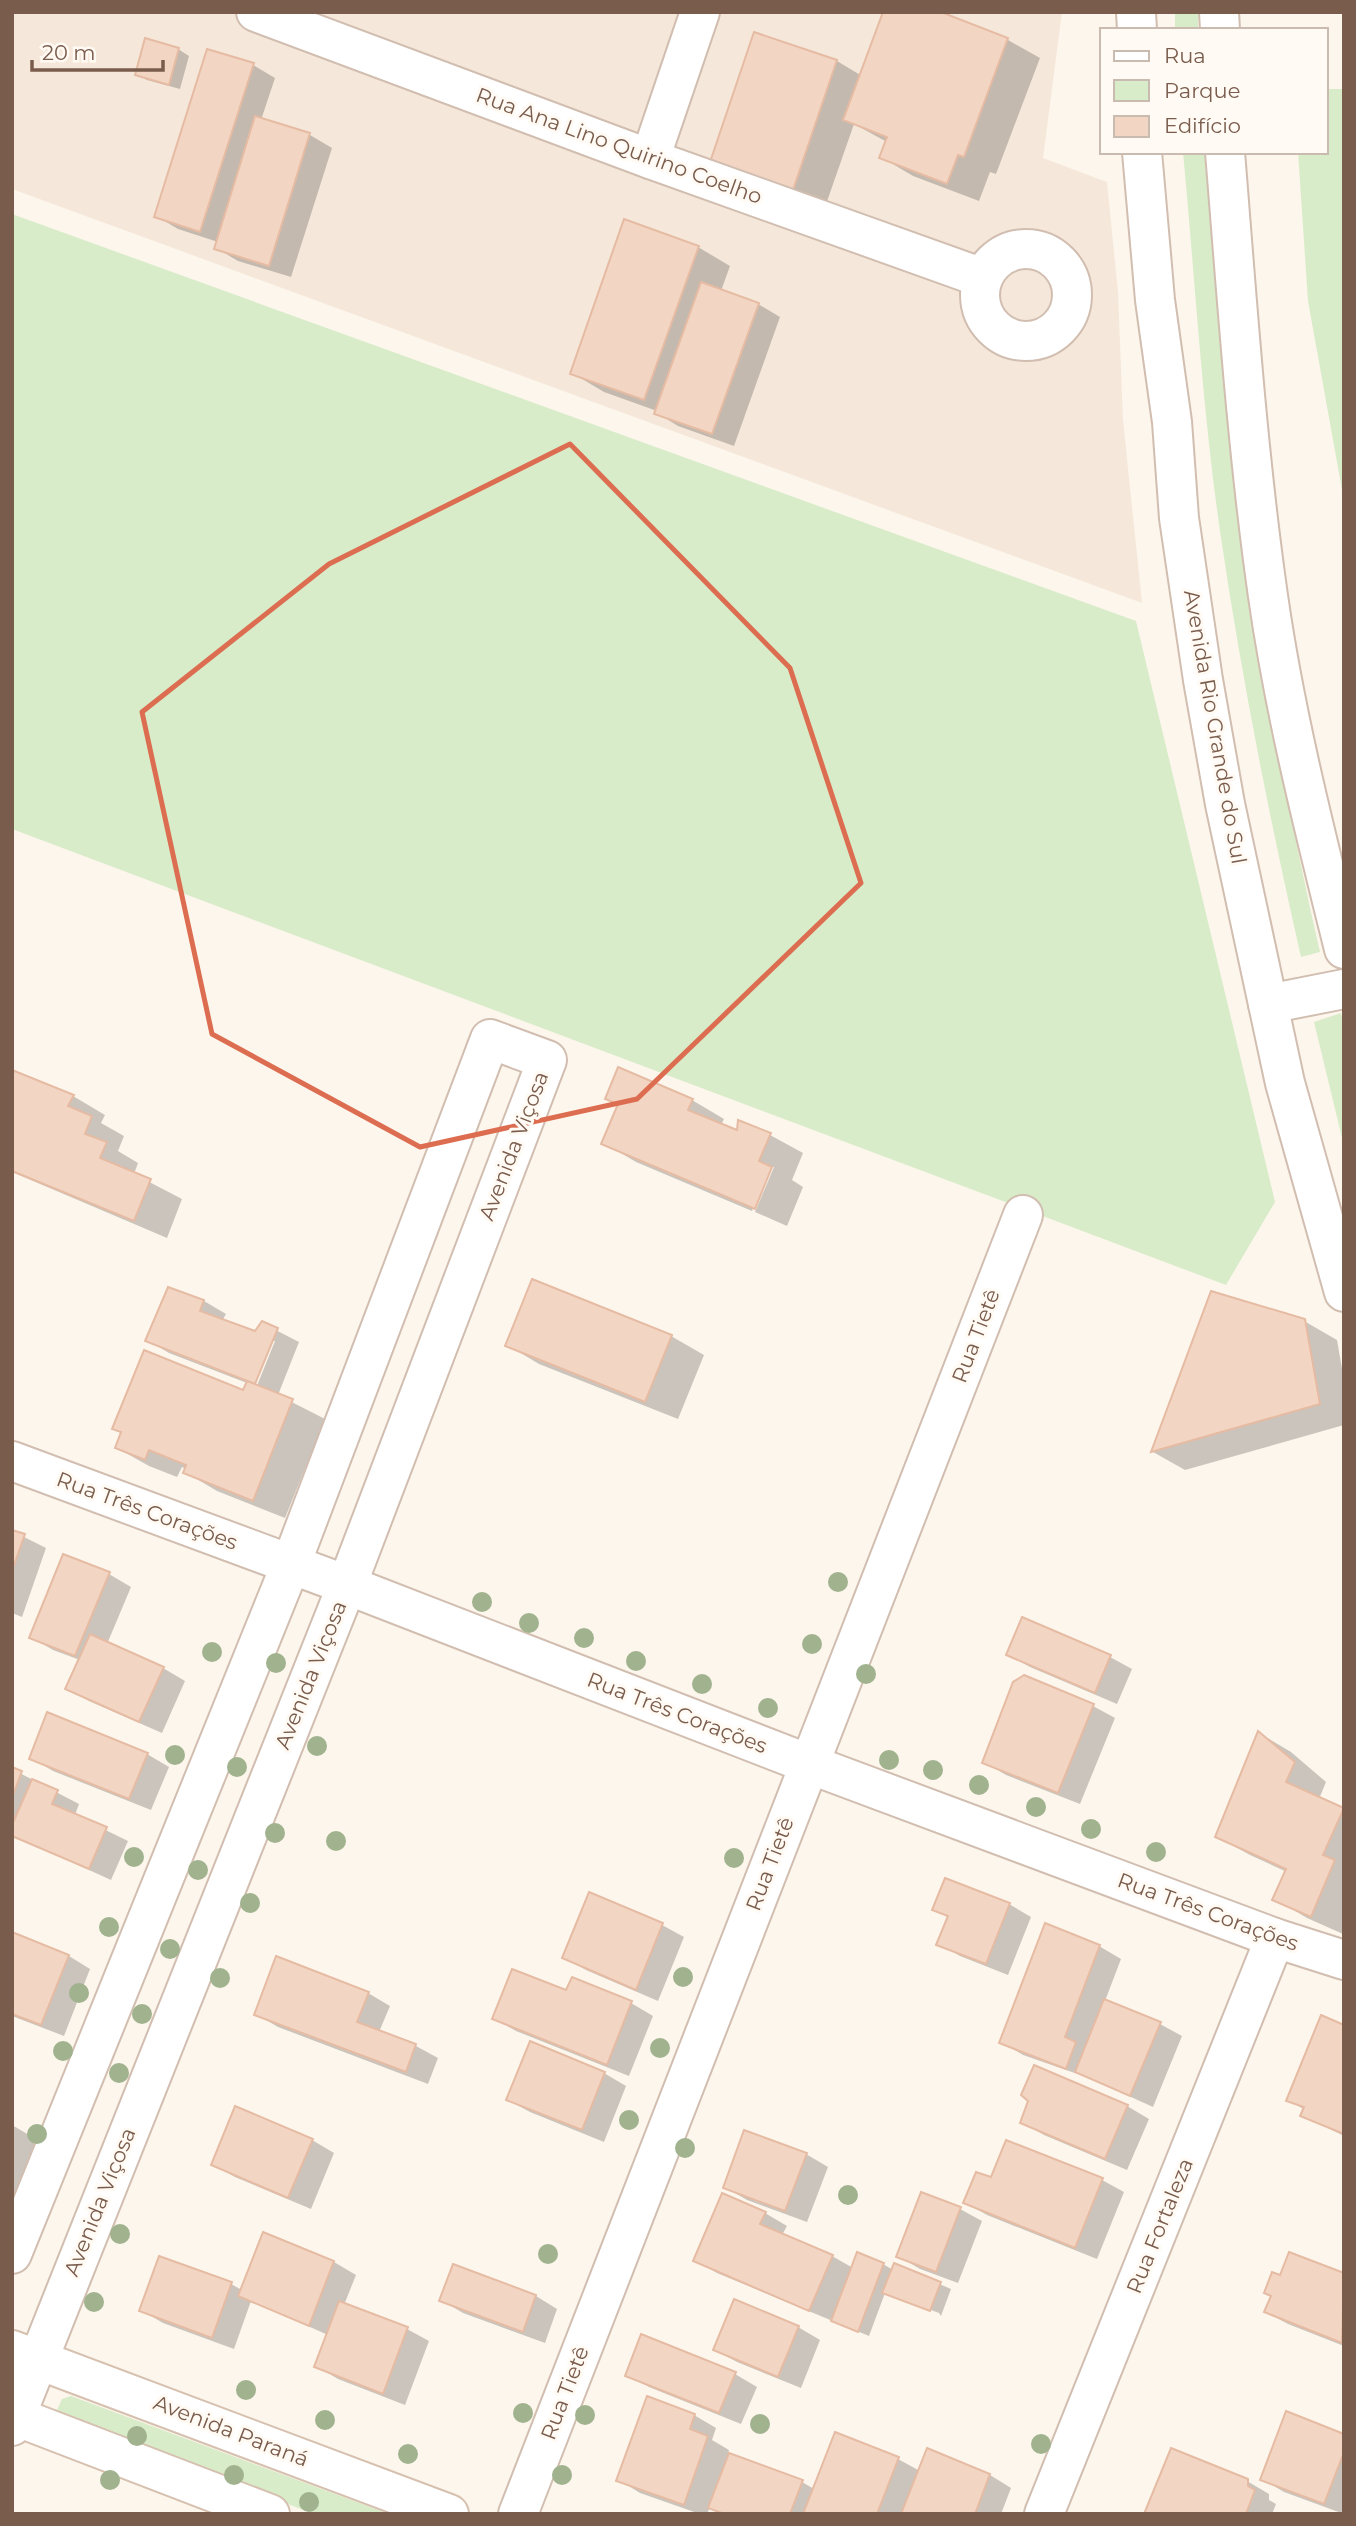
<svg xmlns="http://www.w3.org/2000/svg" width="1356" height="2526" font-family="Montserrat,sans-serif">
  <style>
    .residential { fill: #f5e8da }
    .green { fill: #d8ecc9 }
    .shadow { fill: #0003; fill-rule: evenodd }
    .building { fill: #f3d5c3; stroke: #e6bba3; stroke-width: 2 }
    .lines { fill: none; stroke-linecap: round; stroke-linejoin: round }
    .minor-casing { stroke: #d1beb0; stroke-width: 42 }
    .tertiary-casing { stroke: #d1beb0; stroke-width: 42 }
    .secondary-casing { stroke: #d6c0b0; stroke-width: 42 }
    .minor { stroke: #fff; stroke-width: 38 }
    .tertiary { stroke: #fff; stroke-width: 38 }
    .secondary { stroke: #fff; stroke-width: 38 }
    .tree { fill: #a0b28e }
    .marked { fill: none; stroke: #dc6d51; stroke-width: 5; stroke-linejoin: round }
    .labels { text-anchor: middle; stroke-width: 6; stroke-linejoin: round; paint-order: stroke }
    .street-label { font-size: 21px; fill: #7a5c4d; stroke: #fffaf3 }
  </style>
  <rect width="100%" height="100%" fill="#fdf6ec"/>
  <polygon class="residential" points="12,12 1062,12 1043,158 1107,182 1118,292 1123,420 1142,603 12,189"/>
  <g class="green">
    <rect x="1175" y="12" width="23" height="18"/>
    <polygon points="1326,89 1344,89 1344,501 1308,301 1298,152 1326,152"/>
    <path d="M1183,152H1204C1229,421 1259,689 1320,952L1301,957C1269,816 1241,675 1220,531C1202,406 1195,279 1183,152Z"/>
    <polygon points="12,214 1136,621 1275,1202 1226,1285 12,829"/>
    <polygon points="1341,1013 1344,1025 1344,1146 1314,1022"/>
    <polygon points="71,2396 389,2514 314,2514 64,2419 57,2410 62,2399"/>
  </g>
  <g class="shadow">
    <polygon points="936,12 1008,40 1040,58 996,174 990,172 979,201 913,176 881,157 887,142 854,124 824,210 744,183 755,34 837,61 862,76"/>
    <polygon points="178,49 189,56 180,89 147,80 137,74"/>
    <polygon points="253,65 275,78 261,120 310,135 332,148 291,277 238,261 216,248 218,242 178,229 156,216"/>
    <polygon points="698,247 730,266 721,291 758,304 780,317 734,446 678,426 657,413 657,411 604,392 572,373"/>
    <polygon points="12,1075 73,1096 105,1115 101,1123 124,1136 118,1151 138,1163 134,1174 182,1199 167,1238 12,1172"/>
    <polygon points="607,1098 692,1100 724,1119 721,1125 738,1132 739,1122 770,1135 803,1153 792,1180 803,1187 787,1226 755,1212 774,1167 770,1167 752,1211 636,1162 604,1143 619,1105"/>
    <path d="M169,1290L204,1301L226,1314L222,1321L256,1333L262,1323L299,1342L278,1395L325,1419L285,1518L217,1491L185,1472L186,1469L182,1467L177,1477L149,1466L117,1448L244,1392L247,1383L169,1353L147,1340ZM271,1341H275L254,1393L251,1392Z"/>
    <polygon points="1212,1293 1304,1321 1337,1340 1344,1380 1344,1425 1185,1470 1153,1452"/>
    <polygon points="671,1336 704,1355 678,1419 539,1364 507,1345"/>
    <polygon points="12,1531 46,1548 22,1617 12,1613"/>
    <polygon points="109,1574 131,1587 107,1644 163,1668 185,1681 162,1733 89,1701 68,1689 80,1660 53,1650 31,1637"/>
    <polygon points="1023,1620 1110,1657 1132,1669 1117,1704 1030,1667 1008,1655"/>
    <polygon points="1093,1706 1115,1718 1080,1804 1006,1775 984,1762"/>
    <polygon points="1259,1733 1291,1752 1326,1782 1319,1799 1344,1810 1343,1934 1307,1918 1275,1899 1287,1872 1250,1855 1218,1837"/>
    <polygon points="147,1754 169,1767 151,1810 53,1771 31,1758"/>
    <polygon points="12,1769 79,1804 75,1815 128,1841 111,1880 12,1835"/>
    <polygon points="590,1894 662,1925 684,1937 658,2001 586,1970 564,1957"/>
    <polygon points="1009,1904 1031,1917 1008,1975 960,1956 939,1944 949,1918 935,1910"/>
    <polygon points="12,1934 69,1956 90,1969 64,2036 12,2016"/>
    <polygon points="1099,1946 1121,1959 1105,2001 1160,2024 1182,2036 1153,2107 1089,2078 1023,2055 1001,2042"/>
    <polygon points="573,1980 631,2003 653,2016 629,2076 516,2031 495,2019 567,1993"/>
    <polygon points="368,1993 390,2006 379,2032 416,2046 438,2058 428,2084 278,2027 256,2014"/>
    <polygon points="1344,2027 1344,2136 1302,2115 1305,2110 1288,2100"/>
    <polygon points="604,2073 626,2086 604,2142 530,2112 508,2100"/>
    <polygon points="1127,2106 1149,2119 1127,2170 1044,2135 1022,2122"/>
    <polygon points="12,2125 41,2142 12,2216"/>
    <polygon points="312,2140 334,2153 311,2209 235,2177 213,2165"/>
    <polygon points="806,2154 828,2167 807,2222 747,2200 725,2187"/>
    <polygon points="992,2180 1102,2180 1124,2192 1097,2259 987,2215 966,2203"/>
    <polygon points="960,2209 982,2221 958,2283 920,2269 898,2256"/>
    <polygon points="765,2213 787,2226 782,2235 832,2256 853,2268 883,2264 893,2270 895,2265 951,2289 941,2316 939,2313 885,2293 869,2336 717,2273 696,2260"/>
    <polygon points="264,2235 334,2262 356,2275 344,2305 407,2329 429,2341 405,2405 338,2379 316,2366 328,2335 251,2301 234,2349 163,2323 141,2310 231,2284 242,2290"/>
    <polygon points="454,2266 536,2296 557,2309 545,2343 463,2313 441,2300"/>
    <polygon points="1344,2275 1344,2346 1288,2324 1266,2312 1281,2278"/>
    <polygon points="735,2301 798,2327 820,2340 801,2388 737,2362 715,2350"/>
    <polygon points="735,2374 757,2387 741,2424 649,2387 627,2375"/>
    <polygon points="694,2415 716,2428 712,2440 729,2450 728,2454 802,2482 814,2489 836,2434 898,2459 920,2471 928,2451 990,2475 1011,2488 1001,2514 722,2514 710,2507 707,2514 700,2514 640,2493 619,2480"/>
    <polygon points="1344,2436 1344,2514 1284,2492 1262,2479"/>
    <polygon points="1247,2481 1269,2494 1269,2500 1276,2504 1272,2514 1146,2514"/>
  </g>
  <g class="building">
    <polygon points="883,12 941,12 1008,38 964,157 958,155 947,184 879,158 887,137 843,120"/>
    <polygon points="754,32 837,60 792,193 709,165"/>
    <polygon points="145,38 179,48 169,85 135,75"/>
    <polygon points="207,49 254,63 200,232 154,217"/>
    <polygon points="255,116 310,133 269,266 214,249"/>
    <polygon points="624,219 699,246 644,400 570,374"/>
    <polygon points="701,282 759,303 712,434 654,414"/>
    <polygon points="618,1067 693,1099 688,1110 737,1130 738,1120 771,1133 759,1161 772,1167 755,1209 601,1144 618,1104 605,1099"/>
    <polygon points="12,1070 74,1095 68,1106 92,1116 85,1134 107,1142 100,1158 151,1179 134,1221 12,1171"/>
    <polygon points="532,1279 672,1335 645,1402 505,1346"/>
    <polygon points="168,1287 204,1300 200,1311 255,1331 262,1321 278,1328 255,1384 145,1341"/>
    <polygon points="1211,1291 1305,1319 1320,1404 1151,1452"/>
    <polygon points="144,1350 243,1390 247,1381 293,1399 253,1501 183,1473 186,1465 149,1450 145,1460 115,1448 121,1432 112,1429"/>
    <polygon points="12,1530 25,1534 12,1571"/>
    <polygon points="63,1554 110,1572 75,1656 29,1638"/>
    <polygon points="1022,1617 1111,1655 1095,1693 1006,1655"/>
    <polygon points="90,1634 164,1667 139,1722 65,1689"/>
    <polygon points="1024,1675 1094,1704 1058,1793 982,1763 1013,1682"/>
    <polygon points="47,1712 148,1753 129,1799 29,1759"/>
    <polygon points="1258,1731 1295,1762 1286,1782 1344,1808 1323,1855 1335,1860 1311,1917 1272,1900 1286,1869 1215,1837"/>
    <polygon points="12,1767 22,1771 12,1798"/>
    <polygon points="32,1779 58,1790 52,1804 107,1827 89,1869 12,1836 12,1825"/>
    <polygon points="945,1878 1010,1903 986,1964 936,1945 948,1916 932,1910"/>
    <polygon points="589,1892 663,1923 636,1990 562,1958"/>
    <polygon points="1045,1923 1100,1945 1065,2037 1076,2042 1066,2069 999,2043"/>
    <polygon points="12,1932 69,1955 41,2025 12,2014"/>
    <polygon points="276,1956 369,1992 357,2022 416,2044 406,2072 254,2015"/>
    <polygon points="512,1969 566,1990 572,1977 632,2001 607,2065 492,2019"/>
    <polygon points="1104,1999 1161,2022 1130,2096 1075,2072"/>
    <polygon points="1321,2015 1344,2025 1344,2134 1300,2116 1304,2107 1286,2101"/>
    <polygon points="530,2041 605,2072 582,2130 506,2100"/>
    <polygon points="1034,2065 1128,2105 1105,2159 1020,2123 1028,2101 1021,2095"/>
    <polygon points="235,2106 313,2139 288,2198 211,2165"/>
    <polygon points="744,2130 807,2153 785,2211 723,2188"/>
    <polygon points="1006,2140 1103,2178 1075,2248 963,2203 976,2172 991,2177"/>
    <polygon points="921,2192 961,2207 936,2272 896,2257"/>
    <polygon points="722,2193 766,2212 760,2224 833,2255 809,2311 693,2261"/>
    <polygon points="263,2232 334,2261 309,2326 238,2296"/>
    <polygon points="857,2252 884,2263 858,2332 831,2321"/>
    <polygon points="1289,2252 1344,2273 1342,2343 1264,2312 1271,2296 1264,2293 1272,2272 1280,2275"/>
    <polygon points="159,2256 232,2282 212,2338 139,2311"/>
    <polygon points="894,2263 941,2282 930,2311 882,2293"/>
    <polygon points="453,2264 536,2295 523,2332 439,2301"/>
    <polygon points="734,2299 799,2326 778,2377 713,2350"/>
    <polygon points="339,2301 408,2327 383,2394 314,2367"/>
    <polygon points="641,2334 736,2372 719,2413 625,2376"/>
    <polygon points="647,2396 695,2414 690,2429 708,2436 684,2505 616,2481"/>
    <polygon points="1286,2411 1344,2434 1344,2452 1324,2504 1260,2480"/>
    <polygon points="835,2432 899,2457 877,2514 803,2514"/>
    <polygon points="927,2448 990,2474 975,2514 901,2514"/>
    <polygon points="1171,2448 1248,2479 1248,2486 1255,2490 1246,2514 1144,2514"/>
    <polygon points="729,2453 803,2480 790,2514 724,2514 708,2508"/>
  </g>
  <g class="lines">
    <defs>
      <g id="minor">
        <polyline points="256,12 650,159 983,278"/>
        <polyline points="650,159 700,12"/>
        <circle cx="1026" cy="295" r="46"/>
        <polyline points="12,1461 347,1585 809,1764 1275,1938 1344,1960"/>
        <polyline points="518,2514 1023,1215"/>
        <polyline points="1044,2514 1275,1938"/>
      </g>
      <g id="tertiary">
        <polyline points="1136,12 1137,30"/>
        <polyline points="1219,12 1220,30"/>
        <polyline points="1142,152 1155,300 1172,422 1179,518 1203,680 1225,804 1285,1083 1344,1292"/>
        <path d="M1225,152C1237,300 1247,449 1268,596C1285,715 1315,832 1344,949"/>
        <polyline points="1268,1004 1344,989"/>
        <polyline points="12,2254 291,1564 490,1039 547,1060 347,1585 12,2426"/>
      </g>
      <g id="secondary">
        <polyline points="12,2350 449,2514"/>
        <polyline points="12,2415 270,2514"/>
      </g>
    </defs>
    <use href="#minor" class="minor-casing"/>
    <use href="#tertiary" class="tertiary-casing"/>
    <use href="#secondary" class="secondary-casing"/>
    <use href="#minor" class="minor"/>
    <use href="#tertiary" class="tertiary"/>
    <use href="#secondary" class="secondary"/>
  </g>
  <g class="tree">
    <circle cx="838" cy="1582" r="10"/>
    <circle cx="482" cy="1602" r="10"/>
    <circle cx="529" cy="1623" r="10"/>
    <circle cx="584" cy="1638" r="10"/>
    <circle cx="812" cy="1644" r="10"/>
    <circle cx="212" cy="1652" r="10"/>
    <circle cx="636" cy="1661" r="10"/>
    <circle cx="276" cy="1663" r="10"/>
    <circle cx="866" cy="1674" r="10"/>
    <circle cx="702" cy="1684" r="10"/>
    <circle cx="768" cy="1708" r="10"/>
    <circle cx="317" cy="1746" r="10"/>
    <circle cx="175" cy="1755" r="10"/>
    <circle cx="889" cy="1760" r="10"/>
    <circle cx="237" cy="1767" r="10"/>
    <circle cx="933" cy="1770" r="10"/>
    <circle cx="979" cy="1785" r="10"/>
    <circle cx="1036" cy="1807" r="10"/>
    <circle cx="1091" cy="1829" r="10"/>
    <circle cx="275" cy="1833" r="10"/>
    <circle cx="336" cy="1841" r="10"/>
    <circle cx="1156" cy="1852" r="10"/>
    <circle cx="134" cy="1857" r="10"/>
    <circle cx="734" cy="1858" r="10"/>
    <circle cx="198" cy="1870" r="10"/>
    <circle cx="250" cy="1903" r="10"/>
    <circle cx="109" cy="1927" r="10"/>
    <circle cx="170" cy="1949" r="10"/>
    <circle cx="683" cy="1977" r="10"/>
    <circle cx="220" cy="1978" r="10"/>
    <circle cx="79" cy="1993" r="10"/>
    <circle cx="142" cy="2014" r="10"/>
    <circle cx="660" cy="2048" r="10"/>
    <circle cx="63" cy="2051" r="10"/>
    <circle cx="119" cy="2073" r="10"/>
    <circle cx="629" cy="2120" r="10"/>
    <circle cx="37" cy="2134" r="10"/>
    <circle cx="685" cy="2148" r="10"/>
    <circle cx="848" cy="2195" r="10"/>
    <circle cx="120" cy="2234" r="10"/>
    <circle cx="548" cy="2254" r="10"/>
    <circle cx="94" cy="2302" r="10"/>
    <circle cx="246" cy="2390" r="10"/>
    <circle cx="523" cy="2413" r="10"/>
    <circle cx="585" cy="2415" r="10"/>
    <circle cx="325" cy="2420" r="10"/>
    <circle cx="760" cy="2424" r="10"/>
    <circle cx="137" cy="2436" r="10"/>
    <circle cx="1041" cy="2444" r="10"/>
    <circle cx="408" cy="2454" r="10"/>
    <circle cx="234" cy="2475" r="10"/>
    <circle cx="562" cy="2475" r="10"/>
    <circle cx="110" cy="2480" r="10"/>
    <circle cx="309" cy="2502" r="10"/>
  </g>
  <path class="marked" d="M570,444L790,668L861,883L637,1099L420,1147L212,1034L142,712L329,564Z"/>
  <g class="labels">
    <g class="street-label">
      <text transform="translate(619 146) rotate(20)" y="7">Rua Ana Lino Quirino Coelho</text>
      <text transform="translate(1215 727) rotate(80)" y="7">Avenida Rio Grande do Sul</text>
      <text transform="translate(514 1146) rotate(-69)" y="7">Avenida Viçosa</text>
      <text transform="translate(976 1336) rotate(-69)" y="7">Rua Tietê</text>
      <text transform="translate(147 1511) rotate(20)" y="7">Rua Três Corações</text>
      <text transform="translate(311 1675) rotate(-68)" y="7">Avenida Viçosa</text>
      <text transform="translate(677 1713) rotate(21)" y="7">Rua Três Corações</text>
      <text transform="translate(770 1864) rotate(-69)" y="7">Rua Tietê</text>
      <text transform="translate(1208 1912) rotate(20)" y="7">Rua Três Corações</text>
      <text transform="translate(100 2202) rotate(-68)" y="7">Avenida Viçosa</text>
      <text transform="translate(1160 2226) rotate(-68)" y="7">Rua Fortaleza</text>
      <text transform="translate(565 2393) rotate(-69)" y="7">Rua Tietê</text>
      <text transform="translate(231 2431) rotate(21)" y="7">Avenida Paraná</text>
    </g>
  </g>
  <rect width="1356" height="2526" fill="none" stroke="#7a5c4d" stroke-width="28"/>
  <rect x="1100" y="28" width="228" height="126" fill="#fffaf3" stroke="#cabbb1" stroke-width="2"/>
  <rect x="1114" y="51" width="35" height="10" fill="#ffffff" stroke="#cabbb1" stroke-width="2"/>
  <text x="1164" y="63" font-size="21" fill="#7a5c4d">Rua</text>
  <rect x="1114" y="80" width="35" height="21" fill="#d8ecc9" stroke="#cabbb1" stroke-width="2"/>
  <text x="1164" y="98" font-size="21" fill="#7a5c4d">Parque</text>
  <rect x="1114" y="116" width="35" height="21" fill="#f3d5c3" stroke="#cabbb1" stroke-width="2"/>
  <text x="1164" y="133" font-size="21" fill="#7a5c4d">Edifício</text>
  <path d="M32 60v10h131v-10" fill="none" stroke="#7a5c4d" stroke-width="3.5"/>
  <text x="42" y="60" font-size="21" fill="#7a5c4d" stroke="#fffaf3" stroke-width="5" paint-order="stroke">20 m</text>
</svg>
